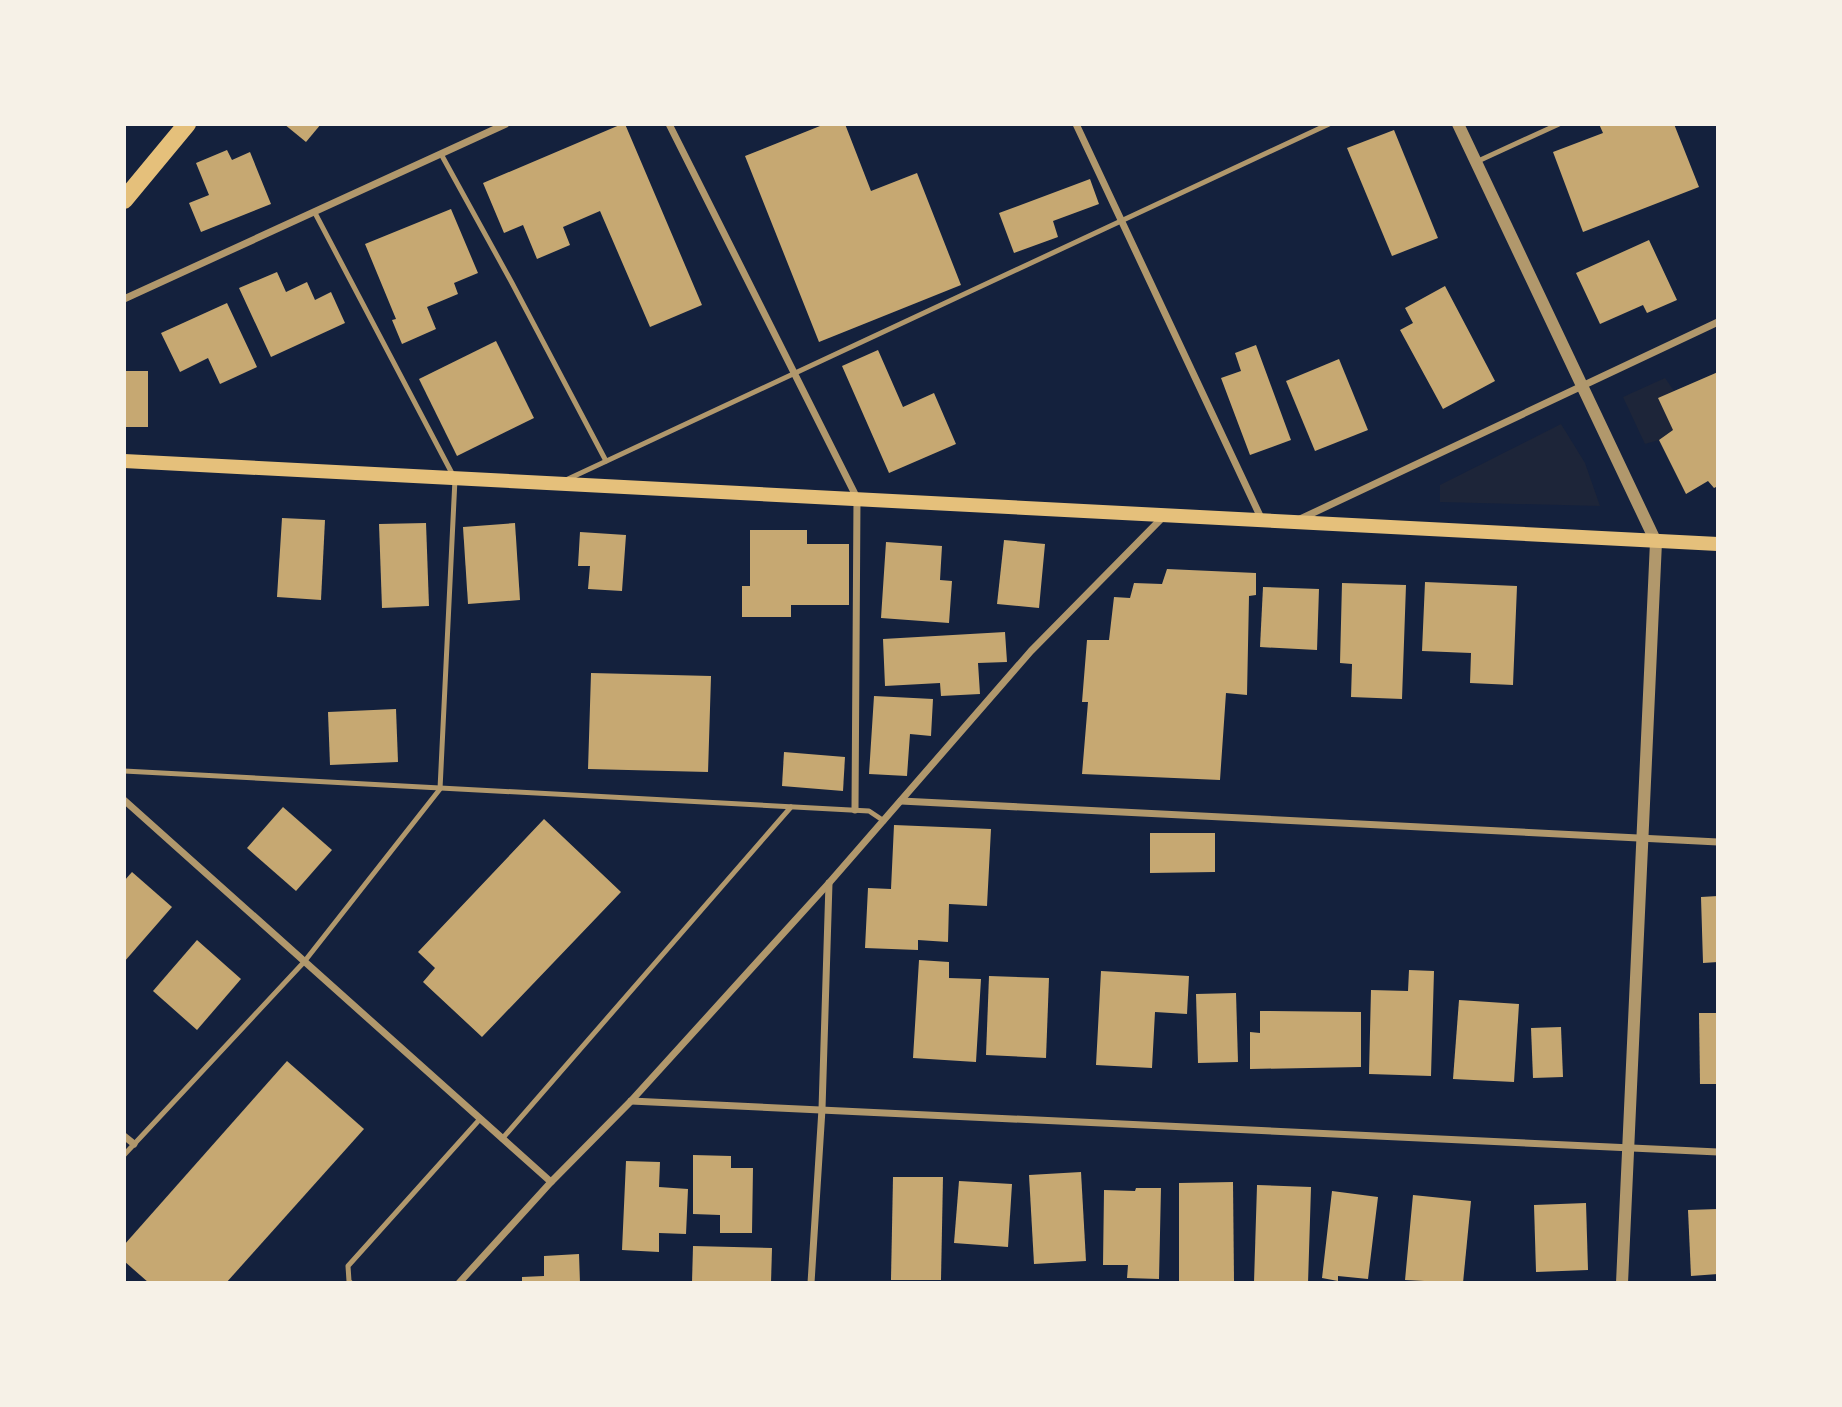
<svg xmlns="http://www.w3.org/2000/svg" width="1842" height="1407" font-family="Arial,sans-serif">
  <style>
    .green { fill: #1d2539 }
    .building { fill: #c6a872 }
    .lines { fill: none; stroke-linecap: round; stroke-linejoin: round }
    .service { stroke: #b1986c; stroke-width: 5 }
    .minor { stroke: #b1986c; stroke-width: 7 }
    .tertiary { stroke: #b1986c; stroke-width: 12 }
    .secondary { stroke: #e5c07b; stroke-width: 14 }
    .primary { stroke: #e5c07b; stroke-width: 18 }
  </style>
  <rect width="100%" height="100%" fill="#14213d"/>
  <g class="green">
    <polygon points="1665,378 1674,391 1658,399 1673,430 1659,440 1645,444 1623,397"/>
    <polygon points="1561,424 1585,463 1600,506 1440,502 1440,485"/>
  </g>
  <g class="building">
    <polygon points="284,124 321,124 306,142"/>
    <polygon points="622,124 625,124 702,305 650,327 600,211 563,227 570,245 537,259 523,225 504,233 483,183"/>
    <polygon points="825,124 845,124 871,191 917,173 961,285 819,342 745,156"/>
    <polygon points="1599,124 1674,124 1699,187 1583,232 1553,152 1603,133"/>
    <polygon points="1394,130 1438,238 1392,256 1347,148"/>
    <polygon points="227,150 232,160 250,152 271,204 201,232 189,203 209,195 196,163"/>
    <polygon points="1090,179 1099,204 1053,221 1058,237 1014,253 999,213"/>
    <polygon points="451,209 478,273 454,283 458,294 427,307 436,329 402,344 392,320 396,319 365,244"/>
    <polygon points="1649,240 1677,300 1647,313 1643,305 1600,324 1576,273"/>
    <polygon points="277,272 286,292 307,282 315,300 331,292 345,323 271,357 239,288"/>
    <polygon points="1445,286 1495,381 1443,409 1400,330 1413,323 1405,308"/>
    <polygon points="227,303 257,367 220,384 208,358 180,372 161,333"/>
    <polygon points="496,341 534,418 457,456 419,379"/>
    <polygon points="1256,345 1291,440 1250,455 1221,378 1241,371 1235,353"/>
    <polygon points="878,350 903,407 934,393 956,444 889,473 842,366"/>
    <polygon points="1339,359 1368,430 1315,451 1286,381"/>
    <rect x="124" y="371" width="24" height="56"/>
    <polygon points="1718,372 1718,486 1714,488 1708,481 1686,494 1659,440 1673,430 1658,398"/>
    <polygon points="282,518 325,520 321,600 277,597"/>
    <polygon points="426,523 429,606 382,608 379,524"/>
    <polygon points="515,523 520,600 468,604 463,527"/>
    <polygon points="750,530 807,530 807,544 849,544 849,605 791,605 791,617 742,617 742,586 750,586"/>
    <polygon points="580,532 626,535 622,591 588,589 590,566 578,566"/>
    <polygon points="1004,540 1045,544 1039,608 997,604"/>
    <polygon points="886,542 942,546 940,580 952,581 949,623 881,618"/>
    <polygon points="1167,569 1256,573 1256,595 1249,596 1247,695 1226,693 1220,780 1082,774 1088,702 1082,702 1087,640 1109,640 1114,597 1130,598 1134,583 1162,584"/>
    <polygon points="1425,582 1517,586 1513,685 1470,683 1471,653 1422,651"/>
    <polygon points="1342,583 1406,585 1402,699 1351,697 1352,664 1340,663"/>
    <polygon points="1263,587 1319,589 1317,650 1260,647"/>
    <polygon points="1005,632 1007,662 978,663 980,694 941,696 940,683 885,686 883,639"/>
    <polygon points="591,673 711,676 708,772 588,769"/>
    <polygon points="874,696 933,699 931,736 910,734 907,776 869,774"/>
    <polygon points="396,709 398,762 330,765 328,712"/>
    <polygon points="784,752 845,757 843,791 782,786"/>
    <polygon points="283,807 332,850 296,891 247,848"/>
    <polygon points="544,819 621,892 482,1037 423,982 435,968 418,952"/>
    <polygon points="894,825 991,829 987,906 949,904 948,942 918,940 918,950 865,948 868,888 891,889"/>
    <polygon points="1150,833 1215,833 1215,872 1150,873"/>
    <polygon points="132,872 172,907 124,962 124,881"/>
    <polygon points="1718,896 1718,962 1703,963 1701,897"/>
    <polygon points="197,940 241,979 197,1030 153,991"/>
    <polygon points="919,960 949,962 949,978 981,979 976,1062 913,1058"/>
    <polygon points="1409,970 1434,971 1431,1076 1369,1074 1371,990 1408,991"/>
    <polygon points="1101,971 1189,976 1187,1014 1155,1012 1152,1068 1096,1065"/>
    <polygon points="989,976 1049,978 1046,1058 986,1055"/>
    <polygon points="1236,993 1238,1062 1198,1063 1196,994"/>
    <polygon points="1459,1000 1519,1004 1514,1082 1453,1079"/>
    <polygon points="1260,1011 1361,1012 1361,1067 1250,1069 1250,1032 1260,1033"/>
    <polygon points="1699,1013 1718,1013 1718,1084 1700,1084"/>
    <polygon points="1561,1027 1563,1077 1533,1078 1531,1028"/>
    <polygon points="287,1061 364,1129 226,1283 149,1283 124,1261 124,1245"/>
    <polygon points="693,1155 731,1156 731,1168 753,1168 752,1233 720,1233 720,1215 693,1214"/>
    <polygon points="626,1161 660,1162 659,1187 688,1189 686,1234 659,1233 659,1252 622,1250"/>
    <polygon points="1081,1172 1086,1261 1034,1264 1029,1175"/>
    <polygon points="893,1177 943,1177 941,1280 891,1280"/>
    <polygon points="959,1181 1012,1184 1008,1247 954,1243"/>
    <polygon points="1233,1182 1234,1281 1179,1281 1179,1183"/>
    <polygon points="1257,1185 1311,1187 1308,1283 1254,1283"/>
    <polygon points="1136,1188 1161,1188 1159,1279 1127,1278 1128,1265 1103,1265 1104,1190 1135,1191"/>
    <polygon points="1332,1191 1378,1197 1368,1279 1338,1276 1338,1281 1322,1278"/>
    <polygon points="1413,1195 1471,1201 1463,1283 1405,1280"/>
    <polygon points="1586,1203 1588,1270 1536,1272 1534,1205"/>
    <polygon points="1718,1209 1718,1274 1691,1276 1688,1210"/>
    <polygon points="693,1246 772,1248 771,1283 692,1283"/>
    <polygon points="579,1254 580,1283 522,1283 522,1277 544,1276 544,1256"/>
  </g>
  <g class="lines">
    <g class="service">
      <polyline points="441,154 512,283 606,461"/>
      <polyline points="1476,162 1559,124"/>
      <polyline points="568,479 1329,124"/>
      <polyline points="124,771 869,811 884,821"/>
      <polyline points="502,1139 791,807"/>
      <polyline points="124,1155 304,962 440,789 455,479 315,213"/>
      <polyline points="351,1283 349,1281 348,1266 480,1119"/>
    </g>
    <g class="minor">
      <polyline points="669,124 857,498 855,810"/>
      <polyline points="1076,124 1262,520"/>
      <polyline points="124,299 506,124"/>
      <polyline points="1298,520 1718,322"/>
      <polyline points="124,800 551,1182"/>
      <polyline points="901,801 1718,842"/>
      <polyline points="631,1101 1718,1152"/>
      <polyline points="124,1136 134,1144"/>
      <polyline points="459,1283 551,1182 631,1101 829,883 1031,651 1164,516"/>
      <polyline points="811,1283 822,1109 829,883"/>
    </g>
    <polyline class="tertiary" points="1458,124 1656,542 1622,1283"/>
    <polyline class="secondary" points="124,461 1718,544"/>
    <polyline class="primary" points="124,200 187,124"/>
  </g>
  <rect width="1842" height="1407" fill="none" stroke="#f6f1e7" stroke-width="252"/>
</svg>
